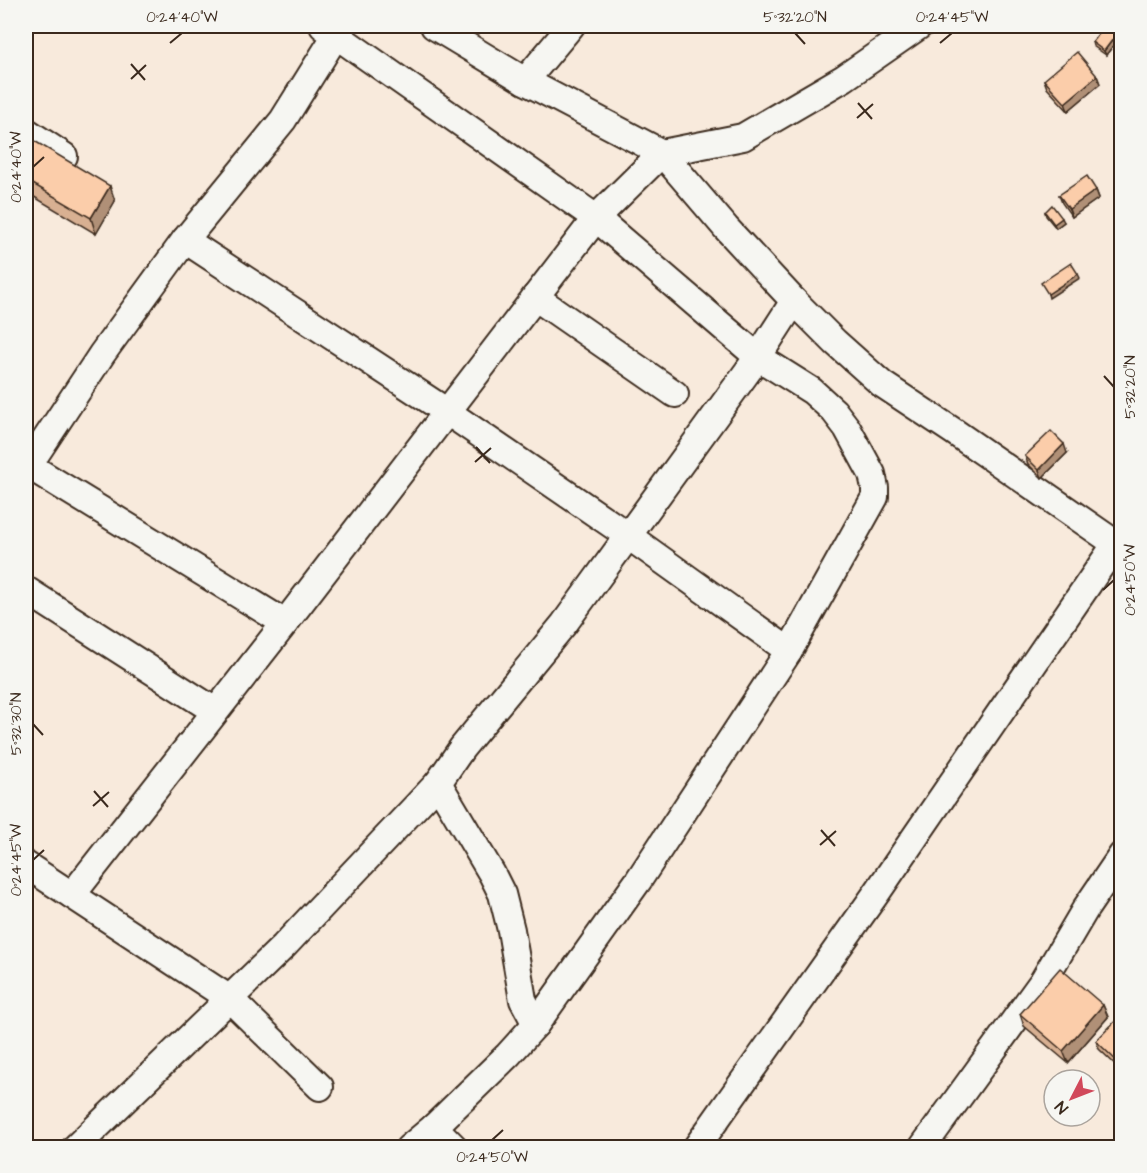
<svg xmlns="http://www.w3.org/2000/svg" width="1147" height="1173" font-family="'Architects Daughter',sans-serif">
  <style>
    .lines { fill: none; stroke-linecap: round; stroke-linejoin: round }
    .minor-casing { stroke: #3b2a1e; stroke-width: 30 }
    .minor { stroke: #f6f6f2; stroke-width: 26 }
    .wall { fill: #d8b092; stroke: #3b2a1e; stroke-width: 1.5 }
    .shaded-wall { fill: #b09077; stroke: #3b2a1e; stroke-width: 1.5 }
    .building { fill: #fbcdaa; stroke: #3b2a1e; stroke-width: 1.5 }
    .ticks { fill: none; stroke: #3b2a1e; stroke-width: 2 }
    .neatline { fill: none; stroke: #3b2a1e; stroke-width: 2 }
    .ticks-label { font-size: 15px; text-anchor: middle; fill: #3b2a1e }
  </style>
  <rect width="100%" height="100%" fill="#f8eadc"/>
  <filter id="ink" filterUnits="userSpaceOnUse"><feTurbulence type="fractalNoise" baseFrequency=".0167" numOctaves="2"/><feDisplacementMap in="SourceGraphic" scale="12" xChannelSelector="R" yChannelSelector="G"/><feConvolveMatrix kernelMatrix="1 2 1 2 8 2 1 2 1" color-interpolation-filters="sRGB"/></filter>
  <g filter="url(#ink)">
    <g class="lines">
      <defs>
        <g id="minor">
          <polyline points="323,26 596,218 758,357 812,391 834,411 847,428 872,474 875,488 875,497 789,651 638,881 536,1024 508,1055 434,1127 409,1148"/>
          <polyline points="434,26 525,81 662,153 726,228 794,301 835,342 882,384 953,431 1122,548"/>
          <polyline points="525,81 571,26"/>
          <polyline points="26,131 64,156"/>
          <polyline points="185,240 446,411 627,535 789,651"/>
          <polyline points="535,297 675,394"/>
          <polyline points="26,464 285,623"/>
          <polyline points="28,466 102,354 185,240 283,120 336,35 338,26"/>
          <polyline points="26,590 215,711"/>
          <polyline points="438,783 492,874 502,894 511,930 523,1000 536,1024"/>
          <polyline points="26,865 230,999 320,1087"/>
          <polyline points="72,895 285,623 596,218 662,153 743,137 844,78 919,26"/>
          <polyline points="434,1127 455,1148"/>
          <polyline points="75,1148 284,946 438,783 462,748 564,624 758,357 794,301"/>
          <polyline points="696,1148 878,891 1115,545"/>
          <polyline points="922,1148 1043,981 1086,908 1122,855"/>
        </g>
      </defs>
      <use href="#minor" class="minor-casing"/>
      <use href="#minor" class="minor"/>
    </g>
    <g class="wall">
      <polygon points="1122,27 1122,34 1106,55 1093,46 1092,42"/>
      <polygon points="1097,76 1100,84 1068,111 1047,88 1044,80"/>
      <polygon points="26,136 115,201 96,234 26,192"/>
      <polygon points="1096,190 1099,198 1072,217 1062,203 1059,195"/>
      <polygon points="1045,212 1064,222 1056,228 1046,216"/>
      <polygon points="1067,453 1042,478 1028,464 1025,456"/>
      <polygon points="1103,1005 1108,1017 1068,1063 1024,1026 1020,1014"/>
      <polygon points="1122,1016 1122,1071 1099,1049 1096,1041"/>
    </g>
    <g class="shaded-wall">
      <polygon points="1122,28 1122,34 1106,55 1104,51"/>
      <polygon points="1097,76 1100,84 1068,111 1065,103"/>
      <polygon points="110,186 115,201 96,234 91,218"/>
      <polygon points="1096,190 1099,198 1072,217 1069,209"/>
      <polygon points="1062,218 1064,222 1056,228 1054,224"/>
      <polygon points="1078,274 1080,278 1049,298 1048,294"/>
      <polygon points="1064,444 1067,453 1042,478 1039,470"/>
      <polygon points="1103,1005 1108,1017 1068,1063 1063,1051"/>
    </g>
    <g class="building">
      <polygon points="1104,26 1119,26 1122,27 1104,51 1092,42"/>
      <polygon points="1077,52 1097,76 1065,103 1044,80"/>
      <polygon points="26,136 110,186 91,218 26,180"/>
      <polygon points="1087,176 1096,190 1069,209 1059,195"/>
      <polygon points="1052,205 1062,218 1054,224 1045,212"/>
      <polygon points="1071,263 1078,274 1048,294 1041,283"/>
      <polygon points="1051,431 1064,444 1039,470 1025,456"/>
      <polygon points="1060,968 1103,1005 1063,1051 1020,1014"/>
      <polygon points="1121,1015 1122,1016 1122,1066 1096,1041"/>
    </g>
  </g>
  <path class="ticks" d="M795,33L805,44M170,43L182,33M940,43L952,33M131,64L145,80M131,79L146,65M858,103L872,119M857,118L873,104M33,167L44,157M1104,376L1114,387M476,447L490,463M475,462L491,448M1103,590L1114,580M33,724L43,735M94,791L108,807M93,806L109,792M821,830L835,846M820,845L836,831M33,860L44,850M492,1140L503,1130"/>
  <rect width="1147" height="1173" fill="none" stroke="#f6f6f2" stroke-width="66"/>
  <g transform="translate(1072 1098) rotate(228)"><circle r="28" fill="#f6f6f2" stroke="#aba49d" stroke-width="1.5"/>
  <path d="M0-4.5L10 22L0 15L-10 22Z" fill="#d1495b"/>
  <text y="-9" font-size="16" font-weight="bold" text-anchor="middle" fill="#3b2a1e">N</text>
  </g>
  <rect x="33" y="33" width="1081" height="1107" class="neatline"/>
  <g class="ticks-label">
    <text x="182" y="22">0°24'40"W</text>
    <text x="795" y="22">5°32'20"N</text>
    <text x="952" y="22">0°24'45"W</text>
    <text transform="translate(16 167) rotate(-90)" y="5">0°24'40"W</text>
    <text transform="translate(1130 387) rotate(-90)" y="5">5°32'20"N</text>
    <text transform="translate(1130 580) rotate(-90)" y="5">0°24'50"W</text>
    <text transform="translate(16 724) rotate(-90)" y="5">5°32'30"N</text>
    <text transform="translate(16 860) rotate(-90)" y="5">0°24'45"W</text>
    <text x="492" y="1162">0°24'50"W</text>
  </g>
</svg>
